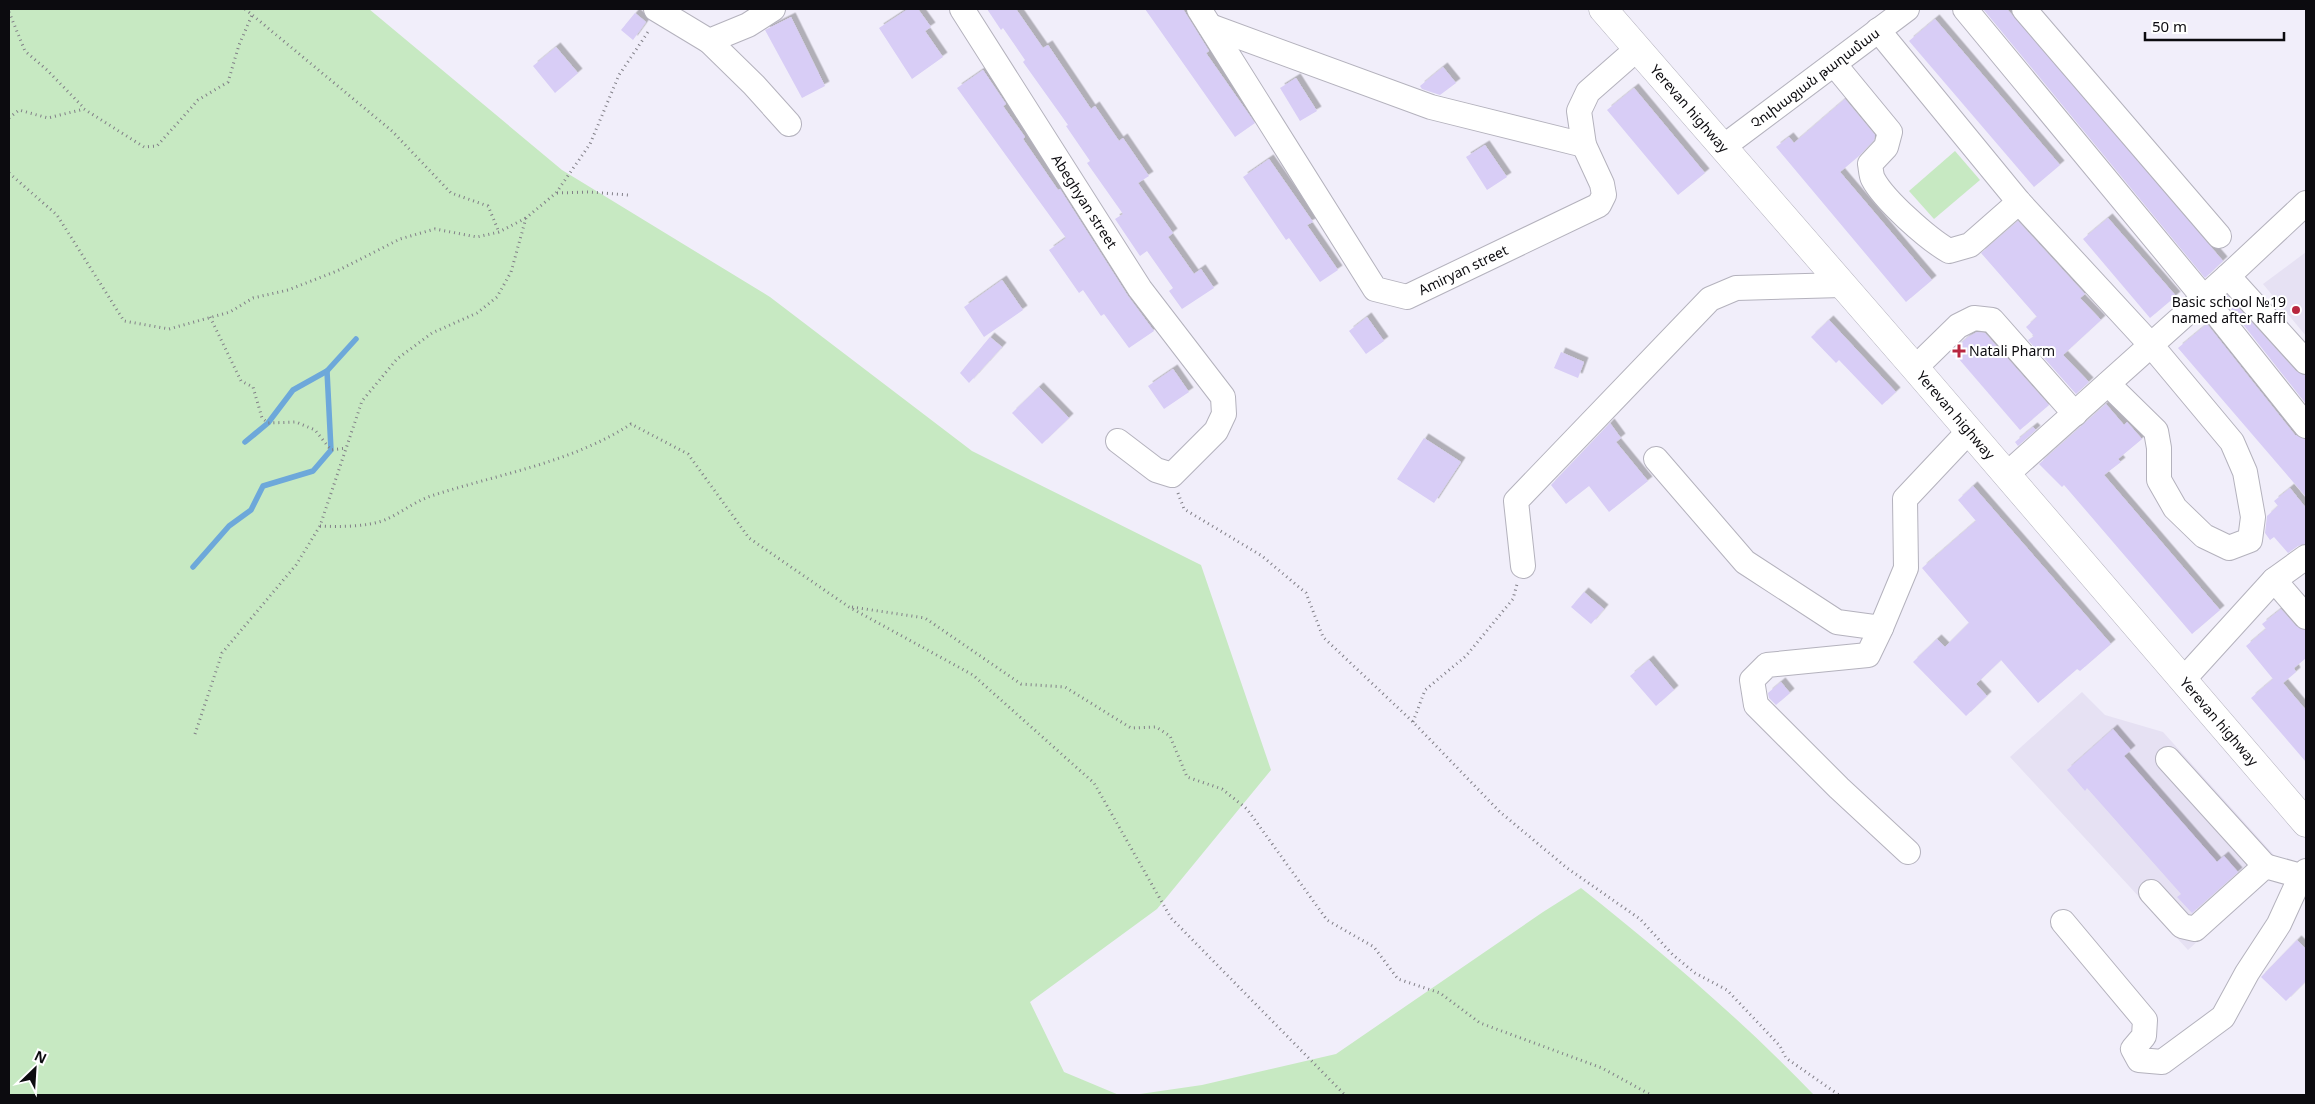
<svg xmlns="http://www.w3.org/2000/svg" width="2315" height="1104" font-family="'Noto Sans','Noto Sans Armenian',sans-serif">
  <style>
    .built { fill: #e6e1f3 }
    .green { fill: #c7e9c2 }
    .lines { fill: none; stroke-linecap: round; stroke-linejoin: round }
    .stream { stroke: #6da8da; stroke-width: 5.5 }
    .building { fill: #d8cdf6; filter: url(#shadow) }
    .minor-casing { stroke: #b4b2bd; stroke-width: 26 }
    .highway-casing { stroke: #b4b2bd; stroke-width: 29 }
    .path { stroke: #817f87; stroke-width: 3; stroke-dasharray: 1 4; stroke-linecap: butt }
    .minor { stroke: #fff; stroke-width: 24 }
    .highway { stroke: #fff; stroke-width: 28 }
    .poi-dot { fill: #b8273f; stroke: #fff; stroke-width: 2 }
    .labels { text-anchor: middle; stroke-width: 4; stroke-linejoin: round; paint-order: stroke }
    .street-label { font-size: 14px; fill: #0c0b0f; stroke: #fff }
    .poi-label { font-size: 14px; fill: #0c0b0f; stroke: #fff; text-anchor: end }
  </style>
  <defs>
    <filter id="shadow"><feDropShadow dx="4.5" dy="-4.5" stdDeviation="0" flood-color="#0004"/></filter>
  </defs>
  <rect width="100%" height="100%" fill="#f1eefa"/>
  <g class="built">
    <polygon points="2306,252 2306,336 2263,284"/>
    <polygon points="2082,692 2105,715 2163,732 2282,864 2188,950 2010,757"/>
  </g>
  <g class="green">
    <polygon points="9,9 369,9 562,170 770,297 972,451 1201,565 1271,770 1157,909 1030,1002 1064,1072 1119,1095 9,1095"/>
    <polygon points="1955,151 1980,180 1934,219 1909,191"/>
    <path d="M1581,888C1663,953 1742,1020 1814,1095H1133L1202,1085L1336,1054L1543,912Z"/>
  </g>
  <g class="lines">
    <g class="stream">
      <polyline points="245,442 268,423 293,390 327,371"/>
      <polyline points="193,567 229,526 251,510 263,486 313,471 331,450 327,371 356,339"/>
    </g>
  </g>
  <g class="building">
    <polygon points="908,9 918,9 931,27 925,31 943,57 912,79 879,28"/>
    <polygon points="987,9 1016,9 1043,48 1048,45 1091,109 1095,106 1119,141 1123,138 1149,176 1138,183 1173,233 1168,237 1194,274 1201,269 1214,288 1182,309 1169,291 1173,288 1147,251 1140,256 1115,219 1123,214 1087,163 1090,161 1066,126 1068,125 1023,62 1025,60 1003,28 1001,30"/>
    <polygon points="1145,9 1183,9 1209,51 1206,53 1255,123 1235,137"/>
    <polygon points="1983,9 2007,9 2223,261 2205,278"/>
    <polygon points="635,13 646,22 633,40 621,30"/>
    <polygon points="791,17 825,86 802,98 765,30"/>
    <polygon points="1935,19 2060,165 2034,187 1909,41"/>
    <polygon points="556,47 578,73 555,93 533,66"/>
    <polygon points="1443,67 1456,83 1440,95 1422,89 1420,86"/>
    <polygon points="983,70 1006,104 1003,106 1025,137 1023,139 1058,190 1060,189 1128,296 1154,331 1129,348 1104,314 1101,316 1083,290 1079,293 1049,250 1066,238 957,88"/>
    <polygon points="1296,78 1317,111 1300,121 1280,88"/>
    <polygon points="1634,88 1705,173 1678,195 1607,110"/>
    <polygon points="1845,99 1875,135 1874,140 1860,155 1840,172 1932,280 1906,302 1776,147 1789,137 1794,143"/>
    <polygon points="1485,145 1507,177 1487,190 1466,157"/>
    <polygon points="1269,159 1313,222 1307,225 1338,270 1320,282 1289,238 1286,240 1243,177"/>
    <polygon points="2108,218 2176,296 2150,318 2083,239"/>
    <polygon points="2018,221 2085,294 2080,298 2101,320 2063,355 2089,382 2076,394 2028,340 2034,336 2026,327 2037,317 1981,253"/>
    <polygon points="1002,280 1023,310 984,337 964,307"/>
    <polygon points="2227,295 2296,371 2306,375 2306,404 2223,299"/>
    <polygon points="1367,317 1384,341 1366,354 1349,331"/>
    <polygon points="1829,320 1896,392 1882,405 1839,360 1836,363 1811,337"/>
    <polygon points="2207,324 2295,435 2306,439 2306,497 2178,348"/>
    <polygon points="1977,332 1985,333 2049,405 2020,430 1952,351 1968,337"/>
    <polygon points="990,337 1002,347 969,383 960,373"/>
    <polygon points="1561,352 1584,362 1578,378 1554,368"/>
    <polygon points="1173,369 1189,392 1164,409 1148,386"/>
    <polygon points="1039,387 1069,418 1042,444 1012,413"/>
    <polygon points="2106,404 2124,425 2127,422 2142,439 2118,459 2121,462 2104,475 2220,610 2192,634 2064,485 2062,487 2039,464"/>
    <polygon points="1610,423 1621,438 1616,442 1648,481 1609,512 1589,486 1566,504 1551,485"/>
    <polygon points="2033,427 2036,430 2018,446 2015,442"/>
    <polygon points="1424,438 1461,462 1434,503 1397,479"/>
    <polygon points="1973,486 2111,644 2080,671 2077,669 2038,703 2001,660 1976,684 1987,696 1966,716 1913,662 1937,639 1945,647 1969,623 1922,568 1976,521 1958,500"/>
    <polygon points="2290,488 2306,508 2306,544 2298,546 2288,553 2274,537 2270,540 2265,533 2267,516 2278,506 2274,501"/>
    <polygon points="1584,592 1604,609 1591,624 1571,607"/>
    <polygon points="2281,609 2296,626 2306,630 2306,658 2294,668 2296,672 2283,683 2306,710 2306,762 2251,698 2273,679 2246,646 2266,629 2262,624"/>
    <polygon points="1649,660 1674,690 1656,706 1630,676"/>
    <polygon points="1781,682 1790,693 1776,705 1769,698 1768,693"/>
    <polygon points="2113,729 2131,750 2124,756 2217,862 2224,856 2238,872 2192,913 2177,897 2181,894 2087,788 2085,791 2067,770"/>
    <polygon points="2297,940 2306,949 2306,981 2286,1001 2261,977"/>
  </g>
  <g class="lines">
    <defs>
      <g id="minor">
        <polyline points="656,9 709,41 748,25 773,9"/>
        <path id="s1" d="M962,9L1140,289L1223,397L1224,414L1216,431L1172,475L1156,470L1118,441"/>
        <path id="s2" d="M1199,9L1375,289L1407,297L1599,205L1604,195L1602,184L1584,145L1579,111L1588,92L1637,49"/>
        <polyline points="1965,9 2204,298 2306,426"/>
        <polyline points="2024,9 2219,236"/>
        <polyline points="1210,26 1431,107 1584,145"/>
        <polyline points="1878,30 2019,202 2151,345 2232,442 2245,472 2253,517 2250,540 2229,548 2204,536 2175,508 2159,480 2159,448 2156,431 2108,384"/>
        <polyline points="709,41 754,85 789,124"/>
        <path d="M1834,64L1890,132L1886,147L1870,164C1871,169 1871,175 1873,179C1884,200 1928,239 1949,251L1970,245L2019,202"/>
        <path id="s3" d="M1723,147L1907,9"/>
        <polyline points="2228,276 2306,362"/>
        <polyline points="1915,368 1958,326 1974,318 1992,320 2075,414"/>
        <polyline points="1656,459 1745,562 1837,622 1881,628 1906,568 1905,499 1969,431"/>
        <polyline points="2006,475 2228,276 2306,203"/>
        <polyline points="1523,566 1516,501 1710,299 1736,288 1842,285"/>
        <polyline points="2274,580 2306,617"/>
        <polyline points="1881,628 1868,655 1767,665 1752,680 1756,705 1839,788 1908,852"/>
        <polyline points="2183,680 2274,580 2306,557"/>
        <polyline points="2168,759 2265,866"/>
        <polyline points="2151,892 2182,926 2195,929 2265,866 2301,876 2306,871"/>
        <polyline points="2063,922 2145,1020 2144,1036 2133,1049 2139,1060 2162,1062 2223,1017 2247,973 2279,924 2301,876"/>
      </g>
      <g id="highway">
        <path id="s4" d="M1603,9L1915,368L2306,823"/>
      </g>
    </defs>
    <use href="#minor" class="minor-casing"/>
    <use href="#highway" class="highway-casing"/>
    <g class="path">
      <polyline points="245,9 392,131 451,193 488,206 499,232"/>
      <polyline points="9,12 25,51 47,70 84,108"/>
      <polyline points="9,118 19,110 48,118 84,109 144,147 157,146 198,100 228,82 239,45 252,15"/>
      <polyline points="9,173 57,215 124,321 169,329 230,312 253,298 288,290 337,271 400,239 435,229 477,237 499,232 526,218"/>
      <polyline points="557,193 590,192 628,195"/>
      <polyline points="210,317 241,381 253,387 262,418 268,423 296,422 315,430 331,450 346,448"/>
      <polyline points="1178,493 1184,509 1262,556 1306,593 1323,637 1413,722 1500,812 1567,868 1640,919 1673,955 1695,973 1727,990 1780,1046 1786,1058 1839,1095"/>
      <path d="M320,526C339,527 370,527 387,519C402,512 416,501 431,496C498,474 571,463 631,424L688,454L749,538L849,607L973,675L1094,783L1171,918L1345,1095"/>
      <polyline points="852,607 925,618 1021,684 1065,687 1131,728 1156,727 1170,736 1187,777 1222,789 1247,809 1327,920 1374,947 1398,979 1440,993 1480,1023 1602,1068 1651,1095"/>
      <polyline points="1413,722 1425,690 1466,656 1513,599 1517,584"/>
      <polyline points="195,734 222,653 296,565 320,526 362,401 397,359 432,333 477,313 497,297 511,272 526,218 556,193 590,144 619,75 650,29"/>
    </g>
    <use href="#minor" class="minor"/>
    <use href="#highway" class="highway"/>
  </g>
  <g class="poi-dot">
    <circle cx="2296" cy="310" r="5"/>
    <path d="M1956.5 343.5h5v5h5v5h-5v5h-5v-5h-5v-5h5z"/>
  </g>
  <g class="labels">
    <g class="street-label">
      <text dy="5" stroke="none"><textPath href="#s3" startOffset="115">Չուխաջյան թաղամաս</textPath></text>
      <text dy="5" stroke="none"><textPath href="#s4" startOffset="132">Yerevan highway</textPath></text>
      <text dy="5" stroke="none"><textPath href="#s1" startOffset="228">Abeghyan street</textPath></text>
      <text dy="5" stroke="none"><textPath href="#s2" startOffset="426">Amiryan street</textPath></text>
      <text dy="5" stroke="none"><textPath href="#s4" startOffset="538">Yerevan highway</textPath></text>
      <text dy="5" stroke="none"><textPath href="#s4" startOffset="942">Yerevan highway</textPath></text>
    </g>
    <g class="poi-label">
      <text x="2286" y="307">Basic school №19<tspan x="2286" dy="16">named after Raffi</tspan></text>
      <text x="1969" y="356" text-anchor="start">Natali Pharm</text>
    </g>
  </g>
  <rect width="2315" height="1104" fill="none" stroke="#0c0b0f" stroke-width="20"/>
  <g transform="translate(35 1069) rotate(25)" stroke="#ffffff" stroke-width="4" paint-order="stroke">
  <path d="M0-4L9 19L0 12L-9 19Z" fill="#0c0b0f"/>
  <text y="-8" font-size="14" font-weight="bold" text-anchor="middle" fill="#0c0b0f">N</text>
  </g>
  <path d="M2145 32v8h139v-8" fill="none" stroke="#0c0b0f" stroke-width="2.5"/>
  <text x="2152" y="32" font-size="15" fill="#0c0b0f" stroke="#ffffff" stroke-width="4" paint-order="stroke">50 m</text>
</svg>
